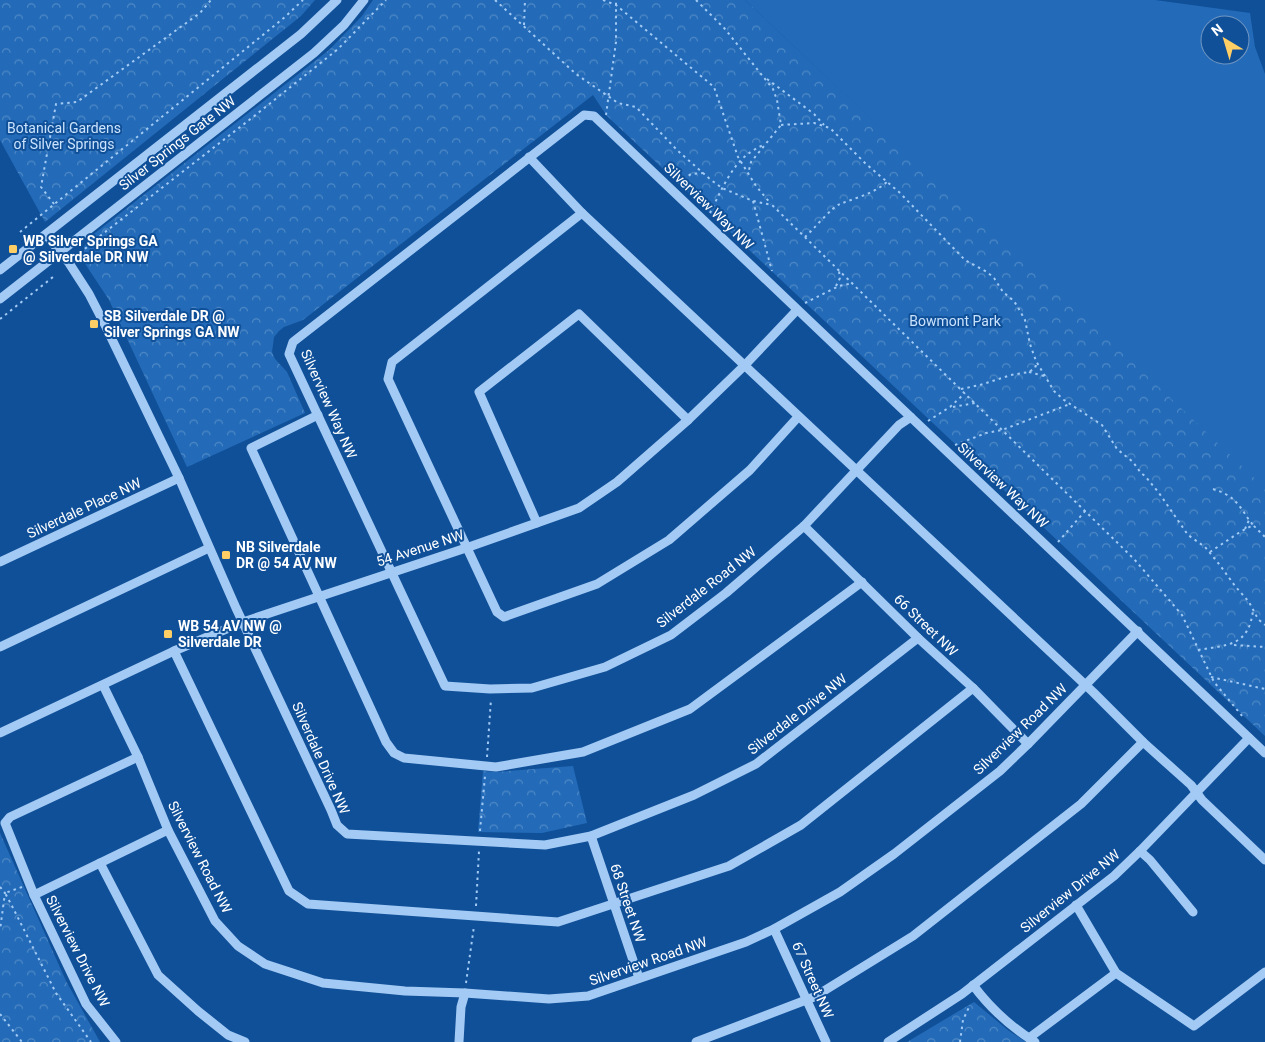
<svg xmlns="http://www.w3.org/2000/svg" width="1265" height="1042" font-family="Roboto,sans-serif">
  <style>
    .grass { fill: #236bb8; fill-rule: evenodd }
    .park { fill: url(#park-crowns) }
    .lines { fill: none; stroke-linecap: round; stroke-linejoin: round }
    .path { stroke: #a2caf4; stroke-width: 2; stroke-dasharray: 2.5 4; stroke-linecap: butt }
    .minor { stroke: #a2caf4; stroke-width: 9 }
    .poi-dot { fill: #ffce65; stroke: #105099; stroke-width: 2 }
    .labels { text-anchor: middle; stroke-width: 4; stroke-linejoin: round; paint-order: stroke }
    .park-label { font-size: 14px; fill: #cae3fe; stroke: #105099 }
    .street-label { font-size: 14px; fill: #fff; stroke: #105099 }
    .poi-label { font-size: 14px; font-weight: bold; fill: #fff; stroke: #105099; text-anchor: start }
  </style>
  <defs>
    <pattern id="park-crowns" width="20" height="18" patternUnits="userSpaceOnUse" patternTransform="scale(1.25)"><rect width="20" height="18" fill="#236bb8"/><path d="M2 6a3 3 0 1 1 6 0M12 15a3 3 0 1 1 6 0" fill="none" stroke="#4f89c6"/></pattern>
  </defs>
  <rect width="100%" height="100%" fill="#105099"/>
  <path class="grass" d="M745,0H1155L1250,13L1255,47L1265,74V492ZM1210,25H1240V55H1210Z"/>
  <g class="park">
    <polygon points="0,0 315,0 301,16 45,222 0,140"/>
    <polygon points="373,0 745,0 1003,243 1042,276 1265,488 1265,736 607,116 593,95 303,320 284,327 279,331 274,337 272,352 275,359 287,372 305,413 187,467 109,300 84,262 84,247 90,237 329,50 362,16"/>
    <polygon points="573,766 587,823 542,833 478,832 483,771 496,772"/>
    <polygon points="0,833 66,981 100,1042 0,1042"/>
    <polygon points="974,1002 1009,1031 1026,1042 907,1042"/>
  </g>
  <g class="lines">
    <g class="path">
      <polyline points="495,0 576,74 618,103 636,107 678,151 711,180 722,188 753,201 772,205 1134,559 1182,615 1214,682 1243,717"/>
      <polyline points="603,0 616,5 714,87 738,157 756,186 771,204"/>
      <polyline points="696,0 725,29 773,89 777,100 781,125 751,162 748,174"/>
      <polyline points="524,25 525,0"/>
      <polyline points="767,79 814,114 824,125"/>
      <polyline points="606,115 616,42 616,0"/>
      <polyline points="781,125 814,123 830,128 866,164 899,192 965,260 987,272 994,278 1003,292 1014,301 1020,311 1025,320 1030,344 1036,361 1054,391 1064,400 1102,425 1117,449 1133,462 1141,473 1145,476 1159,493 1188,535 1205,547 1219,564 1235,586 1249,602 1258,619 1265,625"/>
      <polyline points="678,183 691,174 703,173"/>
      <polyline points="753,201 772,271"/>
      <polyline points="54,204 41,187 56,104 77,102 200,13 211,0"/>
      <path d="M710,213C719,195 731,166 748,154C753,150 759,147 765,144"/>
      <polyline points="20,232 285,17 303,0"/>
      <path d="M805,237C813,230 832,207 840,204C855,198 873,194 887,182"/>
      <polyline points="80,253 100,236 253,117 338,49 386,0"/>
      <polyline points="836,286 840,278 839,271"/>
      <polyline points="805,303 839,286 853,283"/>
      <polyline points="0,319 53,277"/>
      <polyline points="1029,372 1044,376"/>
      <polyline points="961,389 980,385 1011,375 1029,372 1035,368 1037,363"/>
      <polyline points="953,407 975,403"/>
      <polyline points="928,421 950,407 965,393"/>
      <polyline points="955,445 986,433 1002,430 1070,404"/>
      <path d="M1213,489C1233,495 1238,503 1249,520"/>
      <polyline points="1245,529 1249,520 1253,525"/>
      <polyline points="1058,542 1086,510"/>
      <polyline points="1210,552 1240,532 1253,525 1265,537"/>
      <polyline points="1234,645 1265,647"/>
      <path d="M1198,650C1228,645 1249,646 1253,610"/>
      <polyline points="1211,677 1265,689"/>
      <polyline points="487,757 491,699"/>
      <polyline points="480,831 485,776"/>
      <polyline points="0,887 5,893 0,930"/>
      <polyline points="22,887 5,893 11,904 56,993 91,1042"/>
      <polyline points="476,906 479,851"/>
      <polyline points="466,983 474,926"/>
      <polyline points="0,1014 22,1042"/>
      <polyline points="960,1042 963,1020 970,1005"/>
    </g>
    <g class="minor">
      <polyline points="529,157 582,213 1093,692 1143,742 1191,785 1202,800 1265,860"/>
      <polyline points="582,213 392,362 388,379 497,612 504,617 597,584 669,540 750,470 798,417"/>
      <polyline points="46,235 69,263 89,294 106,327 179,478 236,608 331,810 337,825 347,834 545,845 591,836 694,795 756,764 918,638"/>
      <polyline points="0,270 301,34 337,0"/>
      <polyline points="0,299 314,53 344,25 364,0"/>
      <polyline points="318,415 251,448 386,742 394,753 404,758 496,767 583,752 690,709 862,582"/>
      <path d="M911,417L899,425L804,526L726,593L671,635L605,667L532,688L490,689L445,686L289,354L293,342L584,115L594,116C663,181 731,246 799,311C954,459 1111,605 1265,753"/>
      <polyline points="537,523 479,392 579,314 688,420"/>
      <polyline points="804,526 918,638 973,688 1028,744"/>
      <polyline points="0,562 179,478"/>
      <polyline points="0,647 209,548"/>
      <polyline points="174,651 289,891 308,904 558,922 622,901 729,866 801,825 973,688"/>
      <polyline points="103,685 138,757 168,830 215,921 238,946 265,964 323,983 405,991 465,993 549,999 588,996 746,942 774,929 840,892 894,854 1000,771 1028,744 1138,631"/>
      <polyline points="0,733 174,651 243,622 466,548 579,508 617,482 688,420 745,365 797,310"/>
      <polyline points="591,836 639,978"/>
      <polyline points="1140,851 1150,860 1193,912"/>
      <polyline points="100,863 158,975 198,1011 228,1035 245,1042"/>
      <polyline points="34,895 5,823 10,817 138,757"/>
      <polyline points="1076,905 1116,973 1194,1026 1265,972"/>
      <polyline points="774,929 826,1042"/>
      <path d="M973,985C990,1008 1011,1027 1035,1042"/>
      <polyline points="1029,1038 1116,973"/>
      <polyline points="116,1042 86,1004 34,895 168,830"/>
      <polyline points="459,1042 461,1007 465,993"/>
      <polyline points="696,1042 814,997 913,936 1081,804 1143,742"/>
      <polyline points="888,1042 962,994 1114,876 1140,851 1249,738"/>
    </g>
  </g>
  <g class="poi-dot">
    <rect x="8" y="244" width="10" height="10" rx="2.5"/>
    <rect x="89" y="319" width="10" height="10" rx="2.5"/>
    <rect x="221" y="550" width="10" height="10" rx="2.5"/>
    <rect x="163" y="629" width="10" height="10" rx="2.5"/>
  </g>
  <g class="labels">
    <g class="park-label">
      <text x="64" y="133">Botanical Gardens<tspan x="64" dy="16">of Silver Springs</tspan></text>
      <text x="955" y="326">Bowmont Park</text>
    </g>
    <g class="street-label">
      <text transform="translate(177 143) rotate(-38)" y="5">Silver Springs Gate NW</text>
      <text transform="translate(709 206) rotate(44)" y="5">Silverview Way NW</text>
      <text transform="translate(329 404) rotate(66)" y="5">Silverview Way NW</text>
      <text transform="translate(1003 485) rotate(43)" y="5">Silverview Way NW</text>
      <text transform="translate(84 508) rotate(-25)" y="5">Silverdale Place NW</text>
      <text transform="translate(420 548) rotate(-18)" y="5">54 Avenue NW</text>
      <text transform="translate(706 587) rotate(-38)" y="5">Silverdale Road NW</text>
      <text transform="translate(926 625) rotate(44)" y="5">66 Street NW</text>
      <text transform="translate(797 714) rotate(-38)" y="5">Silverdale Drive NW</text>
      <text transform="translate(1020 729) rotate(-44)" y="5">Silverview Road NW</text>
      <text transform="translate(321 758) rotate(66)" y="5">Silverdale Drive NW</text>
      <text transform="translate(200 857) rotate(63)" y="5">Silverview Road NW</text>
      <text transform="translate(1070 891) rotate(-39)" y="5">Silverview Drive NW</text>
      <text transform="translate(628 903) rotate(71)" y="5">68 Street NW</text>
      <text transform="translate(78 951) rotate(63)" y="5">Silverview Drive NW</text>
      <text transform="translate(648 961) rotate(-19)" y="5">Silverview Road NW</text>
      <text transform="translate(813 980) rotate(66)" y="5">67 Street NW</text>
    </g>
    <g class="poi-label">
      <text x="23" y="246">WB Silver Springs GA<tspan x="23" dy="16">@ Silverdale DR NW</tspan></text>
      <text x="104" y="321">SB Silverdale DR @<tspan x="104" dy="16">Silver Springs GA NW</tspan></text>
      <text x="236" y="552">NB Silverdale<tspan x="236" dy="16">DR @ 54 AV NW</tspan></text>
      <text x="178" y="631">WB 54 AV NW @<tspan x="178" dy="16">Silverdale DR</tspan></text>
    </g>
  </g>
  <g transform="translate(1225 40) rotate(322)"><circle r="24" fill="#105099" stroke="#7096c2"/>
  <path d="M0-4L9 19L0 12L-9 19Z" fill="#ffce65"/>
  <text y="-8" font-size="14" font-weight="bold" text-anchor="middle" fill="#ffffff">N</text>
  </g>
</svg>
